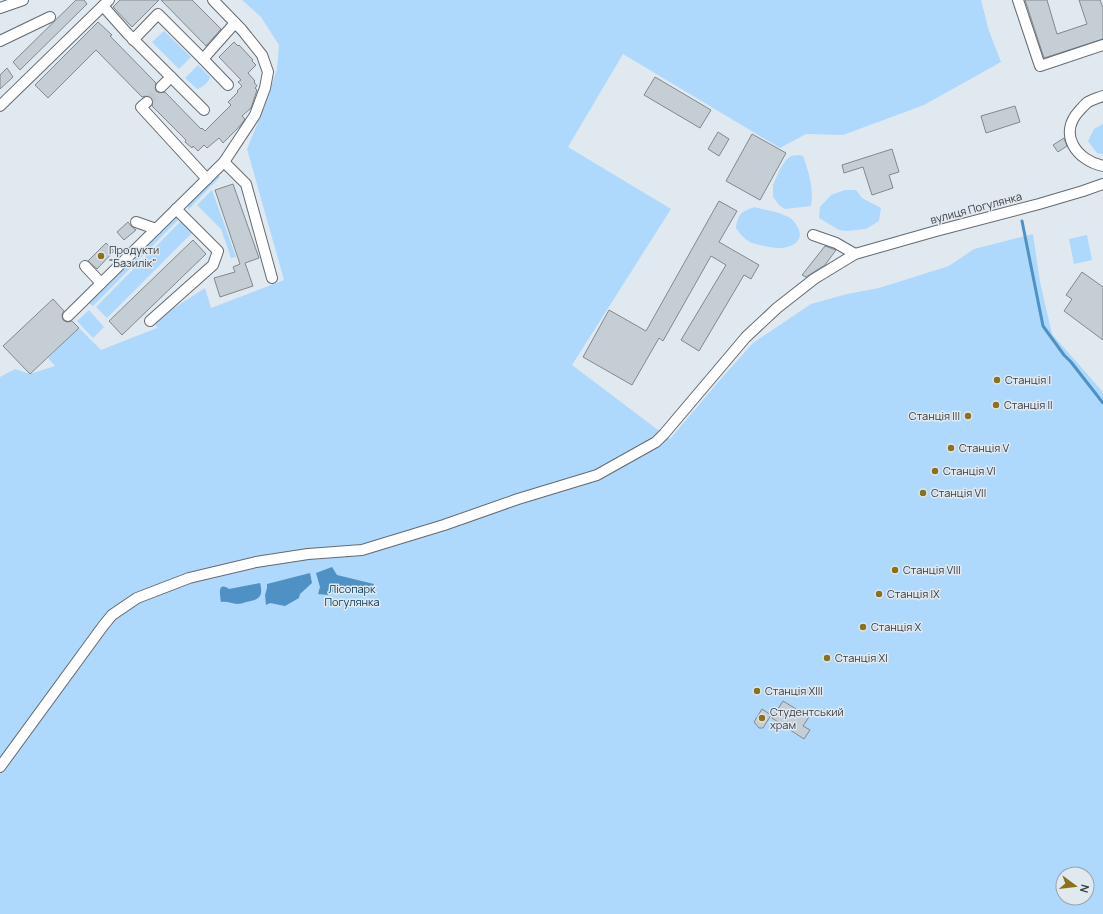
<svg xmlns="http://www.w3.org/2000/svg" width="1103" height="914" font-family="Manrope,sans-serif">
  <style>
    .green { fill: #aed8fc; fill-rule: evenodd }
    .water { fill: #5091c5 }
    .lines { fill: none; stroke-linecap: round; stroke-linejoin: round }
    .stream { stroke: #5091c5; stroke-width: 3 }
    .building { fill: #c6ced5; stroke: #81898f }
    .minor-tunnel { stroke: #c0c7cd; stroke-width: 10; stroke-dasharray: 10 5; stroke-linecap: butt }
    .minor-casing { stroke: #636a71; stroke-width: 12 }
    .minor { stroke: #fff; stroke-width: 10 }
    .poi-dot { fill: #897316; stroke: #e1e9f0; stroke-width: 1.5 }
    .labels { text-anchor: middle; stroke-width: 3; stroke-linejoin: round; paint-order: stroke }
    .street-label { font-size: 11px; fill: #3a3d40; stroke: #e1e9f0 }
    .poi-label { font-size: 11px; fill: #3a3d40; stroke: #e1e9f0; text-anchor: start }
    .park-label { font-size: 11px; fill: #04395c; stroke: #e1e9f0 }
  </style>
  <rect width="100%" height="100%" fill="#e1e9f0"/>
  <g class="green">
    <path d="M242,0H981L989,31L1001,62L924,105L843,135L806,134L780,148L623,54L568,147L671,209L572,365L670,439L719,381L753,343L811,304L847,294L879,288L949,266L974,249L1033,234L1040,282L1052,334L1103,392V914H0V377L15,369L30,374L55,366L48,358L79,328L101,350L157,328L154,321L205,288L211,308L284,280L247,149L265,105L277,69L279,45L261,17ZM1063,874H1087V898H1063Z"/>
    <polygon points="164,31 191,57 179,69 152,42"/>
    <path d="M198,65L210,77C209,82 202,88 197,89L185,78Z"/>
    <polygon points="1103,124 1103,154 1097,153 1088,141 1094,129"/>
    <path d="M798,155L803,156C809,173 814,189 811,206L785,209L779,205L773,197V185L780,169L786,160L791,156Z"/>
    <polygon points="217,174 220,177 188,210 188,203"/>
    <polygon points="212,190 236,257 231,258 221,229 197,205"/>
    <polygon points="845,190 856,190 862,198 881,208 879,221 866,229 847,231 839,230 819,218 820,207 831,195"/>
    <path d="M754,207C764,210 777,211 786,216C792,218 794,221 797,226C806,240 792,248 779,248C771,248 759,245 752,243C745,240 740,234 736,228C738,214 741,212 754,207Z"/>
    <polygon points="178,216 180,218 93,306 89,303 175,217"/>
    <polygon points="181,221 193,232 107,318 96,307"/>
    <polygon points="1087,235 1092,260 1074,264 1069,239"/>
    <polygon points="89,310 104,327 93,338 77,321"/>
  </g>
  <g class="water">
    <polygon points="332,567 337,575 374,584 370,591 336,589 328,595 318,594 320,587 316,573"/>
    <polygon points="310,573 312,583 300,594 299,598 285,606 270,603 266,605 265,595 267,588 267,584"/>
    <path d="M260,583C264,597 258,600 246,602C243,603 240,604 237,604C232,604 228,601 221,602C220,595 217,581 229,589Z"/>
  </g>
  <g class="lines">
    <polyline class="stream" points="1022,221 1043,326 1064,355 1071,362 1103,403"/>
  </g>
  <g class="building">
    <polygon points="76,0 84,0 87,4 20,70 13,62"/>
    <polygon points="120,0 159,0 132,27 113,7"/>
    <polygon points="161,0 192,0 221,29 206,46"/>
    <polygon points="1025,0 1047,0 1057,34 1087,24 1079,0 1100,0 1103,8 1103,39 1044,58"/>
    <polygon points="98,22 112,35 110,36 156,83 155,88 156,91 160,93 165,92 201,129 202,128 205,131 231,105 228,102 238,92 237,91 242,86 238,82 241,80 219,57 234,42 238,46 239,45 253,60 252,61 256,65 248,73 255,81 254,82 257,86 255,88 257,90 251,108 242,116 245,119 240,126 223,143 219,138 207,148 204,145 198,151 193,146 192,148 185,142 186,140 152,106 153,101 152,98 146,96 142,97 96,50 48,98 35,85"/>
    <polygon points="7,68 13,77 0,89 0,75"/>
    <polygon points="655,77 711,110 700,128 644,95"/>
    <polygon points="1015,106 1020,122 986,133 981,116"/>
    <polygon points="718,132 729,139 719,156 708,149"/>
    <polygon points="752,134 786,153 760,200 726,181"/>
    <polygon points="1064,138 1067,146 1058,152 1053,145"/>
    <polygon points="892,149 899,172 889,175 893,188 872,195 863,167 844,173 842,165"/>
    <polygon points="233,184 259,258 245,263 253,286 220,297 214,278 235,272 233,267 240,264 215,190"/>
    <polygon points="719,201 737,211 719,242 759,265 751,279 744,275 699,351 681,340 726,265 711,256 663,341 659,338 632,385 583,357 609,310 646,331"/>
    <polygon points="128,222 131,226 136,230 124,240 117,232"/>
    <polygon points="193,240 206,254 122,335 109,321"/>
    <polygon points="106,243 114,251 97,269 88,261"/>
    <polygon points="825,246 836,250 825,265 806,277 802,275"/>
    <polygon points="1082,272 1103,287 1103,340 1064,311 1072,299 1066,295"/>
    <polygon points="53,299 64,311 62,315 63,320 67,322 72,321 79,328 30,374 3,346"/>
    <polygon points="783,701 809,717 803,726 810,730 804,739 772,718"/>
    <polygon points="762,709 771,715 763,728 759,728 754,722"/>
  </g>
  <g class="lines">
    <polyline class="minor-tunnel" points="147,102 161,87"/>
    <defs>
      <g id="minor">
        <polyline points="1018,0 1040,66 1103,45"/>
        <polyline points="103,6 127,33 204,110"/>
        <polyline points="0,8 23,0"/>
        <polyline points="133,40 158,14 203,59"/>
        <polyline points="0,41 50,17"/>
        <polyline points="228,85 203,59 235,23"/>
        <polyline points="161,87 171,77"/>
        <path d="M1103,96C1098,98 1093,99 1088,102C1085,104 1082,108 1079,111C1058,134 1076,160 1103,166"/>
        <polyline points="147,102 141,107 207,179"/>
        <polyline points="0,106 109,0"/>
        <polyline points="224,162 246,184 272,278"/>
        <polyline points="136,222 156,229"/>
        <polyline points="813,235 836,243 855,254"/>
        <polyline points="85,266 101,283"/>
        <polyline points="68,316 224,162 255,115 265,88 268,72 262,55 242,30 213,0"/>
        <polyline points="150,321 213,265 218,251 176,209"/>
        <polyline points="0,767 103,626 112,615 137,598 189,578 256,562 308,554 362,550 444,525 518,499 597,475 656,442 664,434 746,337 777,308 814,279 855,254 936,231 1039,204 1083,191 1103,184"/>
      </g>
    </defs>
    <use href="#minor" class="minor-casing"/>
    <use href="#minor" class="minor"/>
  </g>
  <g class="poi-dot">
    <circle cx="101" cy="256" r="4"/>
    <circle cx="997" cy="380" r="4"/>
    <circle cx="996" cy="405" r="4"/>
    <circle cx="968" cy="416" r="4"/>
    <circle cx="951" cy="448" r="4"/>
    <circle cx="935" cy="471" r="4"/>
    <circle cx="923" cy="493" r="4"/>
    <circle cx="895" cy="570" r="4"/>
    <circle cx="879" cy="594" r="4"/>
    <circle cx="863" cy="627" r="4"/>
    <circle cx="827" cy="658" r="4"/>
    <circle cx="757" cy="691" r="4"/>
    <circle cx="762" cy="718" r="4"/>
  </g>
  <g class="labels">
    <g class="street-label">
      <text transform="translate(976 208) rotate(-15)" y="4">вулиця Погулянка</text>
    </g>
    <g class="poi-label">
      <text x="109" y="254">Продукти<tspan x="109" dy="13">"Базилік"</tspan></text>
      <text x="1005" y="384">Cтанція I</text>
      <text x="1004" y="409">Cтанція Il</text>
      <text x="960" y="420" text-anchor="end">Cтанція lll</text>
      <text x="959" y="452">Cтанція V</text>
      <text x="943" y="475">Станція VI</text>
      <text x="931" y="497">Станція VII</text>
      <text x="903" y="574">Cтанція VIII</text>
      <text x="887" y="598">Cтанція IX</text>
      <text x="871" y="631">Cтанція X</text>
      <text x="835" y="662">Cтанція XI</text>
      <text x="765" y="695">Cтанція XIII</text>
      <text x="770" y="716">Студентський<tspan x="770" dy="13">храм</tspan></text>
    </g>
    <g class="park-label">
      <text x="352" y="593">Лісопарк<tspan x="352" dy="13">Погулянка</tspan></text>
    </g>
  </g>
  <g transform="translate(1075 886) rotate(105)"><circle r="19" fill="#e1e9f0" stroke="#9ea4aa"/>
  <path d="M0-3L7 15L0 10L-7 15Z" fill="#897316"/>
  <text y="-6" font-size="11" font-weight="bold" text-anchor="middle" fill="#3a3d40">N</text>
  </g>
</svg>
